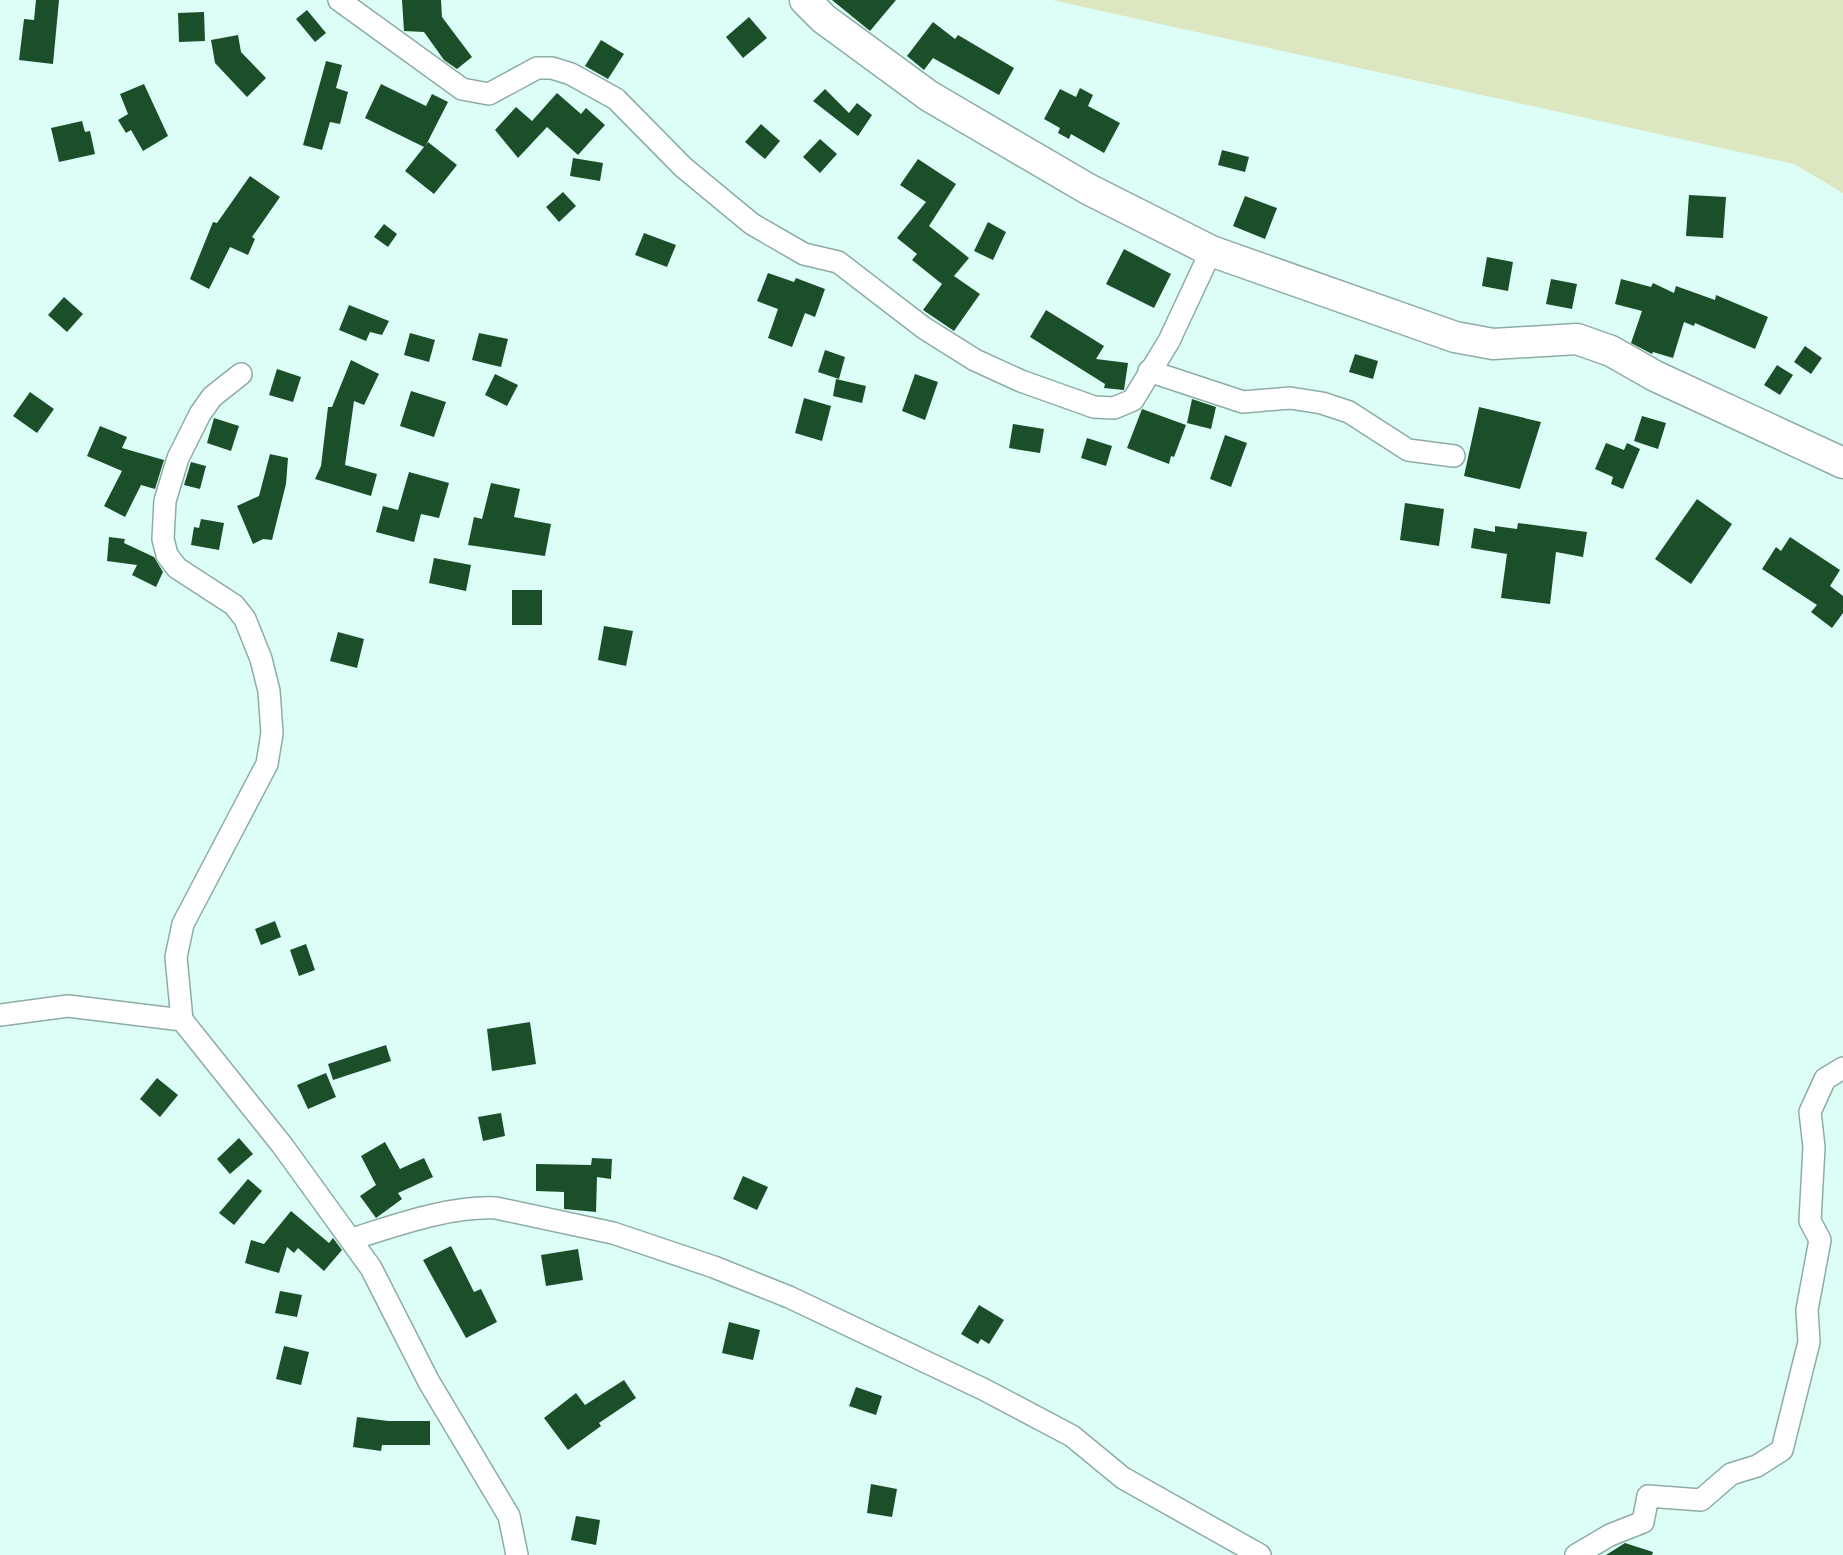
<svg xmlns="http://www.w3.org/2000/svg" width="1843" height="1555" font-family="'Asap Condensed',sans-serif">
  <style>
    .green { fill: #dce6c1 }
    .building { fill: #1a4f2a }
    .lines { fill: none; stroke-linecap: round; stroke-linejoin: round }
    .street-casing { stroke: #8daca5; stroke-width: 24 }
    .secondary-casing { stroke: #8daca5; stroke-width: 33 }
    .street { stroke: #fff; stroke-width: 21 }
    .secondary { stroke: #fff; stroke-width: 30 }
  </style>
  <rect width="100%" height="100%" fill="#ddfef7"/>
  <polygon class="green" points="1052,0 1843,0 1843,193 1794,164"/>
  <g class="building">
    <polygon points="36,0 59,0 53,64 19,60 24,19 34,20"/>
    <polygon points="402,0 441,0 442,17 472,57 457,69 444,60 424,32 404,31"/>
    <polygon points="832,0 896,0 870,31"/>
    <polygon points="307,10 326,33 315,42 296,19"/>
    <polygon points="204,12 205,41 179,42 178,13"/>
    <polygon points="749,17 767,38 743,58 726,37"/>
    <polygon points="933,22 955,39 958,35 1014,68 999,95 933,58 924,70 907,56"/>
    <polygon points="238,35 241,52 266,78 247,97 215,63 211,40"/>
    <polygon points="601,40 624,54 608,79 585,66"/>
    <polygon points="326,61 342,65 336,88 348,92 340,124 330,122 322,150 303,145"/>
    <polygon points="144,84 168,136 143,151 131,130 126,133 118,120 128,114 120,94"/>
    <polygon points="381,84 426,106 432,94 448,102 425,147 428,142 457,165 434,194 405,171 424,147 365,118"/>
    <polygon points="1080,88 1093,95 1088,106 1120,123 1104,153 1071,134 1069,139 1058,133 1060,128 1044,119 1060,89 1076,97"/>
    <polygon points="825,89 849,113 857,103 872,115 858,136 813,101"/>
    <polygon points="557,93 581,114 586,108 605,125 578,155 547,127 518,158 495,130 516,107 532,121"/>
    <polygon points="82,121 85,132 90,131 95,154 59,162 51,128"/>
    <polygon points="761,124 780,141 765,159 745,142"/>
    <polygon points="820,139 837,154 820,173 803,157"/>
    <polygon points="1222,150 1249,157 1245,172 1218,165"/>
    <polygon points="573,158 603,163 600,181 570,176"/>
    <polygon points="918,159 956,184 929,226 969,258 954,276 980,294 954,331 923,310 942,284 912,260 917,254 897,238 926,202 900,185"/>
    <polygon points="250,176 280,197 252,237 255,239 248,255 230,247 209,289 190,279 213,222 217,223"/>
    <polygon points="563,192 576,206 559,222 546,207"/>
    <polygon points="1689,195 1726,197 1723,238 1686,236"/>
    <polygon points="1245,196 1277,208 1265,239 1233,226"/>
    <polygon points="988,222 1006,232 993,260 974,251"/>
    <polygon points="384,224 397,234 388,247 374,237"/>
    <polygon points="644,233 676,245 667,267 635,255"/>
    <polygon points="1124,249 1171,274 1154,308 1106,284"/>
    <polygon points="1487,257 1513,262 1508,291 1482,286"/>
    <polygon points="768,273 794,282 796,278 825,289 815,317 805,313 792,347 768,338 778,309 757,301"/>
    <polygon points="1551,279 1577,284 1572,309 1546,304"/>
    <polygon points="1621,279 1651,287 1653,283 1674,293 1676,286 1715,300 1716,295 1768,317 1755,349 1695,323 1694,326 1684,322 1673,358 1653,352 1652,354 1631,343 1642,311 1615,304"/>
    <polygon points="64,297 83,314 67,332 48,315"/>
    <polygon points="349,305 389,321 382,335 370,332 366,341 339,330"/>
    <polygon points="1046,310 1104,346 1096,359 1128,363 1124,390 1104,388 1105,384 1030,337"/>
    <polygon points="410,333 435,340 429,362 404,355"/>
    <polygon points="479,333 508,339 501,367 472,360"/>
    <polygon points="1805,346 1822,358 1811,374 1794,362"/>
    <polygon points="825,350 845,357 839,379 818,372"/>
    <polygon points="1355,354 1378,361 1373,379 1349,372"/>
    <polygon points="351,360 379,374 364,405 354,401 345,465 377,474 371,496 315,479 321,466 328,407 332,407"/>
    <polygon points="1777,365 1793,375 1780,395 1764,385"/>
    <polygon points="277,369 301,377 293,402 269,395"/>
    <polygon points="495,374 518,385 507,406 485,395"/>
    <polygon points="915,374 938,382 925,420 902,411"/>
    <polygon points="836,379 866,386 862,403 833,396"/>
    <polygon points="411,391 446,402 434,437 400,426"/>
    <polygon points="30,392 54,409 37,433 13,416"/>
    <polygon points="804,398 831,406 822,441 795,433"/>
    <polygon points="1192,399 1216,407 1211,429 1187,423"/>
    <polygon points="1479,407 1541,422 1520,489 1464,476"/>
    <polygon points="1142,409 1186,425 1174,457 1171,456 1169,464 1127,448"/>
    <polygon points="1642,416 1666,423 1658,449 1634,441"/>
    <polygon points="214,418 239,426 231,451 207,443"/>
    <polygon points="1013,424 1044,429 1040,453 1009,448"/>
    <polygon points="100,426 127,437 122,448 164,460 155,489 141,485 125,517 104,506 122,471 87,456"/>
    <polygon points="1225,435 1247,443 1231,487 1210,479"/>
    <polygon points="1087,438 1112,446 1106,466 1081,458"/>
    <polygon points="1606,443 1624,450 1627,443 1640,449 1623,489 1611,484 1613,477 1595,469"/>
    <polygon points="270,454 288,458 286,484 272,540 263,539 253,544 237,506 259,496"/>
    <polygon points="191,462 206,466 200,489 184,485"/>
    <polygon points="409,472 449,483 439,518 421,514 414,542 376,532 383,506 398,510"/>
    <polygon points="491,483 520,489 514,517 551,524 545,556 468,545 474,517 482,519"/>
    <polygon points="1697,499 1732,524 1691,584 1655,559"/>
    <polygon points="1405,503 1444,509 1439,546 1400,540"/>
    <polygon points="201,519 224,523 219,550 191,545 194,527 199,528"/>
    <polygon points="1518,523 1587,532 1583,557 1556,552 1550,604 1501,598 1507,554 1471,548 1474,528 1495,532 1495,526 1517,529"/>
    <polygon points="109,537 125,539 124,543 154,557 163,572 156,587 132,575 137,565 107,561"/>
    <polygon points="1790,537 1840,570 1830,586 1843,596 1843,613 1832,628 1811,612 1817,605 1762,569 1776,547 1781,551"/>
    <polygon points="434,558 471,565 466,591 429,583"/>
    <rect x="512" y="590" width="30" height="35"/>
    <polygon points="604,626 633,631 626,666 598,660"/>
    <polygon points="338,632 364,639 357,668 330,661"/>
    <polygon points="275,921 281,937 261,945 255,929"/>
    <polygon points="306,944 315,970 299,976 290,950"/>
    <polygon points="530,1022 536,1064 492,1071 487,1029"/>
    <polygon points="386,1045 391,1061 333,1080 328,1064"/>
    <polygon points="326,1073 336,1097 308,1109 297,1085"/>
    <polygon points="157,1078 178,1095 160,1117 140,1099"/>
    <polygon points="501,1113 505,1136 483,1141 478,1117"/>
    <polygon points="239,1138 253,1154 230,1174 217,1159"/>
    <polygon points="385,1142 400,1169 424,1158 433,1177 398,1193 402,1199 376,1218 360,1196 376,1185 361,1156"/>
    <polygon points="592,1158 612,1159 611,1179 597,1177 596,1212 564,1209 564,1192 536,1191 536,1164 591,1165"/>
    <polygon points="743,1176 768,1187 757,1210 733,1199"/>
    <polygon points="248,1179 262,1191 234,1225 219,1213"/>
    <polygon points="291,1211 329,1243 333,1238 342,1250 324,1271 298,1248 294,1253 287,1247 279,1273 245,1263 251,1240 264,1244"/>
    <polygon points="451,1246 474,1292 481,1289 497,1322 466,1338 423,1260"/>
    <polygon points="578,1249 583,1280 546,1286 541,1255"/>
    <polygon points="280,1291 302,1295 297,1317 275,1313"/>
    <polygon points="979,1305 1004,1320 989,1344 981,1339 978,1344 961,1334"/>
    <polygon points="729,1322 760,1330 753,1360 722,1353"/>
    <polygon points="284,1346 309,1352 301,1385 276,1379"/>
    <polygon points="624,1380 636,1398 599,1423 601,1426 568,1450 544,1418 576,1393 585,1405"/>
    <polygon points="856,1387 882,1396 876,1415 849,1406"/>
    <polygon points="357,1417 388,1421 430,1421 430,1445 382,1445 381,1451 353,1447"/>
    <polygon points="871,1484 897,1489 892,1517 867,1513"/>
    <polygon points="576,1516 600,1520 596,1545 571,1540"/>
    <polygon points="1625,1543 1653,1552 1652,1555 1606,1555"/>
  </g>
  <g class="lines">
    <defs>
      <g id="street">
        <polyline points="339,0 462,89 489,94 537,68 552,68 571,74 616,99 683,167 752,224 804,254 838,262 924,328 975,360 1021,381 1094,407 1114,408 1133,400 1169,341 1211,251"/>
        <polyline points="1149,371 1243,402 1290,398 1322,403 1349,412 1408,450 1454,456"/>
        <polyline points="0,1015 68,1006 182,1020 282,1145 371,1268 429,1382 509,1516 517,1555"/>
        <polyline points="182,1020 176,957 183,924 267,764 272,733 269,691 261,659 245,619 234,605 177,568 167,555 163,539 165,501 178,458 200,414 212,397 241,374"/>
        <path d="M352,1239C397,1225 449,1206 496,1208L613,1233L714,1267L789,1297L983,1389L1072,1436L1123,1478L1260,1555"/>
        <polyline points="1576,1555 1610,1535 1643,1522 1648,1496 1701,1500 1731,1474 1757,1466 1782,1450 1809,1342 1807,1310 1820,1240 1810,1221 1814,1147 1810,1112 1825,1079 1843,1068"/>
      </g>
      <polyline id="secondary" points="805,0 824,19 929,96 1088,189 1211,251 1455,337 1493,344 1577,339 1611,351 1655,376 1843,463"/>
    </defs>
    <use href="#street" class="street-casing"/>
    <use href="#secondary" class="secondary-casing"/>
    <use href="#street" class="street"/>
    <use href="#secondary" class="secondary"/>
  </g>
</svg>
